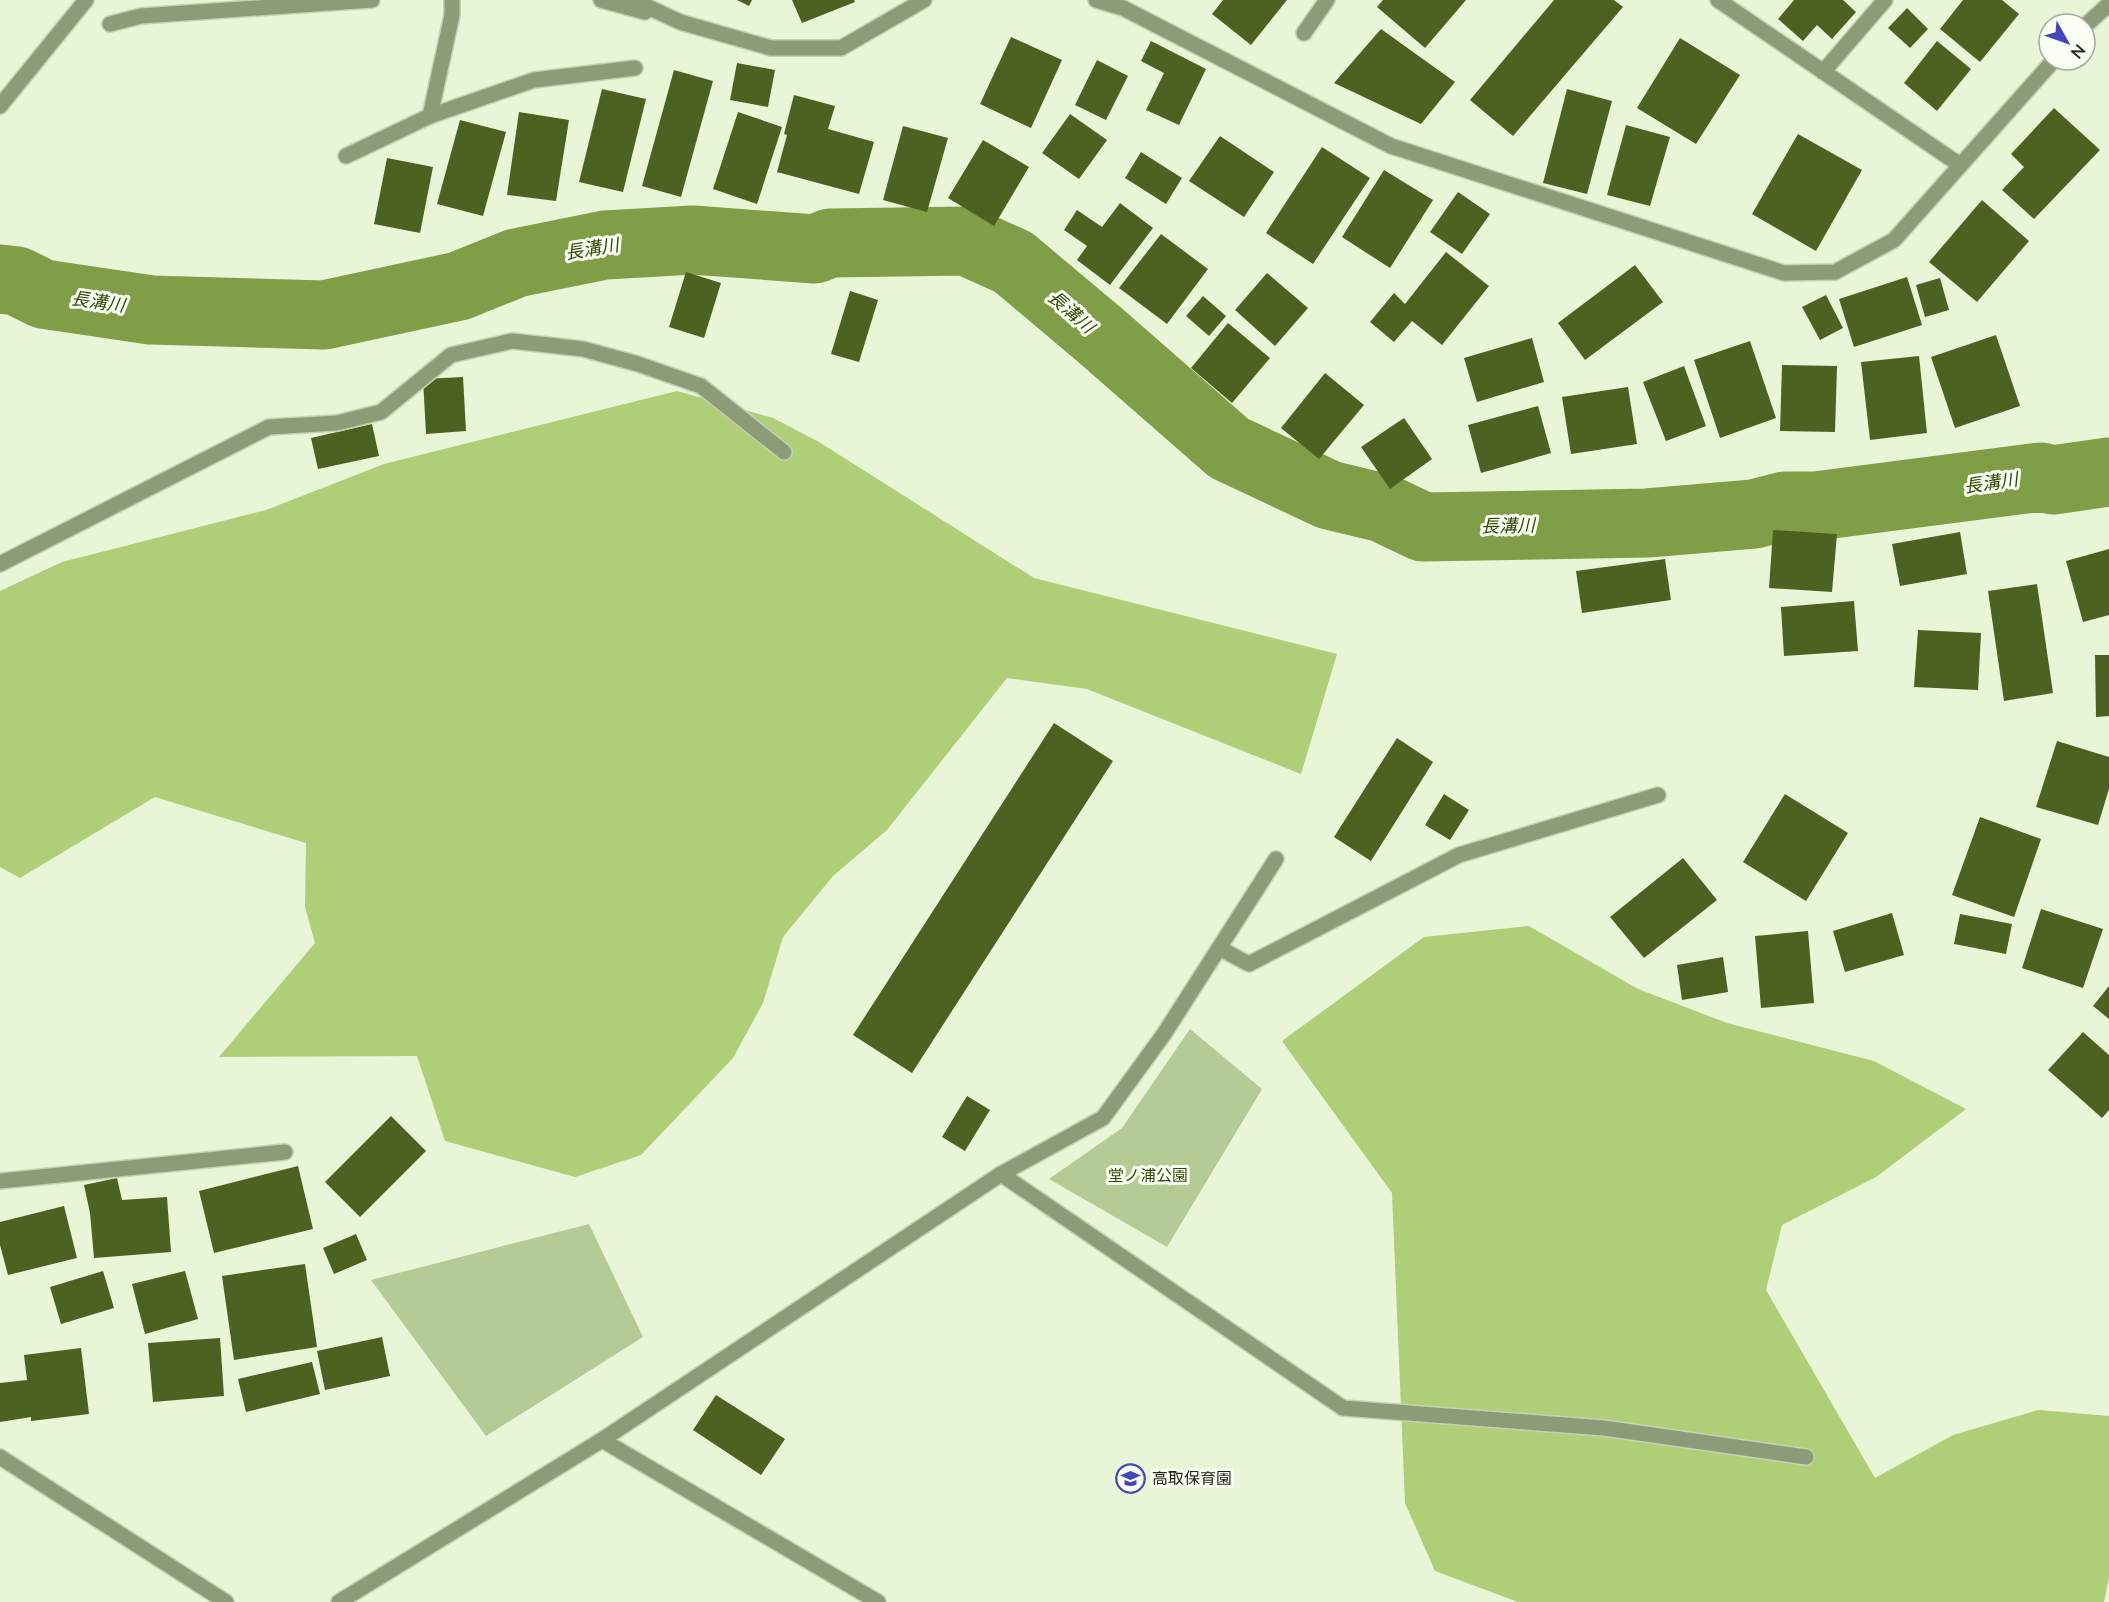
<svg xmlns="http://www.w3.org/2000/svg" width="2109" height="1602" font-family="Lato,'Noto Sans JP',sans-serif">
  <style>
    .green { fill: #b5cb95 }
    .forest { fill: #aecf77 }
    .lines { fill: none; stroke-linecap: round; stroke-linejoin: round }
    .river { stroke: #7f9e47; stroke-width: 69 }
    .building { fill: #4c6220 }
    .minor-casing { stroke: #c5d0b5; stroke-width: 18 }
    .minor { stroke: #8d9c78; stroke-width: 15 }
    .labels { text-anchor: middle; stroke-width: 6; stroke-linejoin: round; paint-order: stroke }
    .park-label { font-size: 16px; fill: #344806; stroke: #fafff3 }
    .poi-label { font-size: 16px; fill: #23271c; stroke: #fafff3; text-anchor: start }
    .water-label { font-size: 18px; font-style: italic; fill: #334704; stroke: #fafff3 }
  </style>
  <rect width="100%" height="100%" fill="#e9f5d7"/>
  <g class="green">
    <polygon points="1190,1029 1262,1089 1167,1247 1049,1179 1122,1128"/>
    <polygon points="589,1224 643,1337 486,1436 371,1280"/>
  </g>
  <g class="forest">
    <polygon points="677,391 773,418 819,442 1034,578 1337,654 1301,774 1087,689 1007,678 887,830 833,876 783,937 763,1003 733,1058 641,1155 575,1177 445,1141 417,1056 219,1057 315,943 305,907 306,843 155,797 20,878 0,867 0,591 62,562 266,510 384,464"/>
    <polygon points="1529,926 1638,989 1727,1023 1874,1061 1966,1109 1876,1177 1782,1225 1766,1290 1875,1478 1953,1435 2038,1410 2109,1416 2109,1577 2104,1602 1518,1602 1435,1571 1405,1503 1392,1193 1282,1041 1424,937"/>
  </g>
  <g class="lines">
    <polyline class="river" points="0,279 17,281 43,294 151,310 324,315 459,286 516,263 605,245 693,240 815,249 830,243 966,241 1013,262 1101,336 1229,448 1329,495 1383,508 1423,527 1647,523 1754,514 1785,506 1816,506 2041,477 2053,480 2109,472"/>
  </g>
  <g class="building">
    <polygon points="737,0 752,0 749,6"/>
    <polygon points="792,0 854,0 855,2 802,23"/>
    <polygon points="1223,0 1287,0 1251,45 1212,14"/>
    <polygon points="1383,0 1466,0 1425,48 1377,7"/>
    <polygon points="1554,0 1614,0 1623,7 1513,136 1470,100"/>
    <polygon points="1794,0 1843,0 1856,12 1832,39 1817,25 1803,41 1778,19"/>
    <polygon points="1963,0 2002,0 2019,14 1980,62 1940,29"/>
    <polygon points="1907,8 1928,29 1910,48 1888,28"/>
    <polygon points="1381,29 1455,82 1421,124 1334,83"/>
    <polygon points="1011,37 1062,60 1031,128 980,104"/>
    <polygon points="1680,38 1740,75 1696,144 1637,108"/>
    <polygon points="1151,41 1206,69 1179,125 1146,110 1164,73 1141,61"/>
    <polygon points="1937,41 1971,69 1937,111 1904,83"/>
    <polygon points="1097,60 1128,76 1106,120 1075,105"/>
    <polygon points="737,63 775,70 768,107 730,100"/>
    <polygon points="674,70 713,81 681,197 642,186"/>
    <polygon points="602,89 646,99 623,192 579,182"/>
    <polygon points="1567,89 1612,101 1587,194 1543,183"/>
    <polygon points="794,95 835,106 828,129 874,142 859,194 777,172 787,135 784,134"/>
    <polygon points="2054,108 2100,150 2034,219 2002,190 2024,167 2011,154"/>
    <polygon points="519,112 569,120 556,201 507,195"/>
    <polygon points="738,112 782,127 757,204 713,189"/>
    <polygon points="1070,114 1107,140 1079,179 1042,153"/>
    <polygon points="460,120 506,132 483,216 437,204"/>
    <polygon points="1626,125 1670,137 1650,206 1607,195"/>
    <polygon points="903,126 948,138 927,212 883,200"/>
    <polygon points="1798,134 1862,170 1816,251 1752,214"/>
    <polygon points="1220,136 1274,172 1244,217 1189,181"/>
    <polygon points="983,140 1029,167 994,226 948,198"/>
    <polygon points="1322,147 1370,178 1313,264 1266,233"/>
    <polygon points="1141,152 1182,178 1166,204 1125,178"/>
    <polygon points="387,158 433,167 420,233 374,224"/>
    <polygon points="1384,170 1433,200 1390,268 1342,237"/>
    <polygon points="1458,192 1490,214 1462,254 1430,232"/>
    <polygon points="1982,200 2029,241 1977,302 1929,262"/>
    <polygon points="1120,203 1153,228 1110,285 1077,260 1087,246 1064,230 1077,210 1102,227"/>
    <polygon points="1161,234 1208,269 1167,324 1119,288"/>
    <polygon points="1446,252 1489,286 1442,345 1412,321 1394,342 1370,322 1394,293 1405,304"/>
    <polygon points="1635,265 1663,302 1585,360 1558,323"/>
    <polygon points="686,272 721,283 704,338 669,327"/>
    <polygon points="1267,273 1308,308 1275,346 1235,310"/>
    <polygon points="1907,277 1922,325 1854,347 1839,299"/>
    <polygon points="1940,278 1949,310 1925,317 1916,285"/>
    <polygon points="850,291 878,300 859,362 831,354"/>
    <polygon points="1826,295 1843,328 1820,340 1802,307"/>
    <polygon points="1203,296 1226,316 1209,336 1186,316"/>
    <polygon points="1228,323 1270,358 1232,403 1191,368"/>
    <polygon points="1996,335 2020,406 1955,428 1931,357"/>
    <polygon points="1532,338 1544,382 1477,402 1464,358"/>
    <polygon points="1750,341 1776,418 1720,438 1694,360"/>
    <polygon points="1919,356 1927,433 1870,440 1861,362"/>
    <polygon points="1782,365 1837,366 1835,432 1780,431"/>
    <polygon points="1684,366 1706,426 1666,441 1643,382"/>
    <polygon points="1325,373 1364,405 1319,459 1281,428"/>
    <polygon points="463,377 466,431 426,434 423,379"/>
    <polygon points="1628,387 1637,444 1571,454 1562,397"/>
    <polygon points="1538,406 1551,453 1481,473 1468,425"/>
    <polygon points="1404,418 1432,459 1390,489 1361,447"/>
    <polygon points="372,424 379,456 318,469 311,438"/>
    <polygon points="1773,530 1837,534 1832,592 1769,588"/>
    <polygon points="1960,532 1967,574 1900,586 1892,544"/>
    <polygon points="2109,549 2109,615 2083,622 2066,561"/>
    <polygon points="1665,559 1671,600 1582,613 1576,571"/>
    <polygon points="2037,584 2053,693 2004,701 1988,591"/>
    <polygon points="1854,601 1858,651 1784,656 1781,607"/>
    <polygon points="1918,630 1981,633 1978,690 1914,687"/>
    <polygon points="2095,655 2109,655 2109,716 2096,717"/>
    <polygon points="1054,723 1113,761 912,1073 853,1035"/>
    <polygon points="1397,738 1433,762 1371,861 1334,837"/>
    <polygon points="2057,741 2109,757 2109,789 2098,825 2036,807"/>
    <polygon points="1444,794 1469,810 1450,840 1425,825"/>
    <polygon points="1785,794 1848,833 1806,901 1743,862"/>
    <polygon points="1980,817 2041,839 2014,917 1952,895"/>
    <polygon points="1683,858 1717,900 1644,958 1610,917"/>
    <polygon points="2041,909 2103,929 2083,988 2022,968"/>
    <polygon points="1892,913 1904,955 1845,972 1833,931"/>
    <polygon points="1960,914 2012,924 2006,954 1954,944"/>
    <polygon points="1808,931 1814,1003 1761,1008 1755,936"/>
    <polygon points="1723,957 1728,992 1682,1000 1677,965"/>
    <polygon points="2109,986 2109,1019 2093,1006"/>
    <polygon points="2083,1032 2109,1055 2109,1110 2102,1118 2048,1070"/>
    <polygon points="967,1096 990,1110 965,1151 942,1137"/>
    <polygon points="391,1116 426,1151 360,1217 325,1182"/>
    <polygon points="298,1166 313,1229 214,1253 199,1191"/>
    <polygon points="117,1178 122,1200 167,1197 171,1252 94,1258 90,1213 84,1185"/>
    <polygon points="64,1206 77,1258 8,1275 0,1245 0,1222"/>
    <polygon points="356,1234 367,1260 334,1274 323,1248"/>
    <polygon points="305,1264 317,1347 234,1360 222,1276"/>
    <polygon points="103,1271 114,1308 61,1324 50,1287"/>
    <polygon points="185,1271 198,1319 145,1334 132,1284"/>
    <polygon points="382,1337 390,1376 325,1390 317,1351"/>
    <polygon points="220,1338 224,1396 153,1402 148,1343"/>
    <polygon points="81,1348 89,1414 31,1421 31,1417 0,1422 0,1383 27,1380 24,1355"/>
    <polygon points="312,1362 320,1394 246,1412 238,1379"/>
    <polygon points="716,1395 785,1439 761,1475 693,1430"/>
  </g>
  <g class="lines">
    <defs>
      <g id="minor">
        <polyline points="601,0 645,12"/>
        <polyline points="633,0 680,22 771,48 841,48 924,0"/>
        <polyline points="1096,0 1123,8 1391,146 1784,273 1835,272 1894,240 2054,60"/>
        <polyline points="1718,0 1960,165"/>
        <polyline points="110,24 141,16 372,0"/>
        <polyline points="2085,26 2109,4"/>
        <polyline points="1304,33 1327,0"/>
        <polyline points="1823,72 1885,0"/>
        <polyline points="0,106 86,0"/>
        <polyline points="430,116 452,15 452,0"/>
        <polyline points="346,156 430,116 534,80 635,68"/>
        <polyline points="0,564 269,427 337,423 381,412 451,355 512,341 583,349 638,364 701,386 784,452"/>
        <polyline points="1219,948 1249,964 1459,855 1658,795"/>
        <polyline points="1001,1174 1343,1408 1604,1428 1806,1457"/>
        <polyline points="0,1181 285,1152"/>
        <polyline points="602,1440 878,1602"/>
        <polyline points="0,1457 226,1602"/>
        <polyline points="339,1602 602,1440 1001,1174 1103,1118 1164,1034 1276,859"/>
      </g>
    </defs>
    <use href="#minor" class="minor-casing"/>
    <use href="#minor" class="minor"/>
  </g>
  <defs>
    <symbol id="school-ring" viewBox="-11 -11 22 22"><circle r="9.5" fill="#fafff3" stroke="#4447bc" stroke-width="1.5"/><path d="M0-5L7-2L0 1L-7-2ZM-4 1L0 2.5L4 1V4Q0 6-4 4Z" fill="#4447bc"/></symbol>
  </defs>
  <g fill-rule="evenodd">
    <use href="#school-ring" x="1114" y="1462" width="33" height="33"/>
  </g>
  <g class="labels">
    <g class="park-label">
      <text x="1148" y="1181">堂ノ浦公園</text>
    </g>
    <g class="poi-label">
      <text x="1152" y="1484">高取保育園</text>
    </g>
    <g class="water-label">
      <text transform="translate(592 249) rotate(-9)" y="6">長溝川</text>
      <text transform="translate(98 302) rotate(8)" y="6">長溝川</text>
      <text transform="translate(1071 312) rotate(41)" y="6">長溝川</text>
      <text transform="translate(1991 483) rotate(-8)" y="6">長溝川</text>
      <text transform="translate(1508 526) rotate(-1)" y="6">長溝川</text>
    </g>
  </g>
  <g transform="translate(2067 42) rotate(130)"><circle r="28" fill="#fafff3" stroke="#a4a99d" stroke-width="1.5"/>
  <path d="M0-4.5L10 22L0 15L-10 22Z" fill="#4447bc"/>
  <text y="-9" font-size="16" font-weight="bold" text-anchor="middle" fill="#23271c">N</text>
  </g>
</svg>
